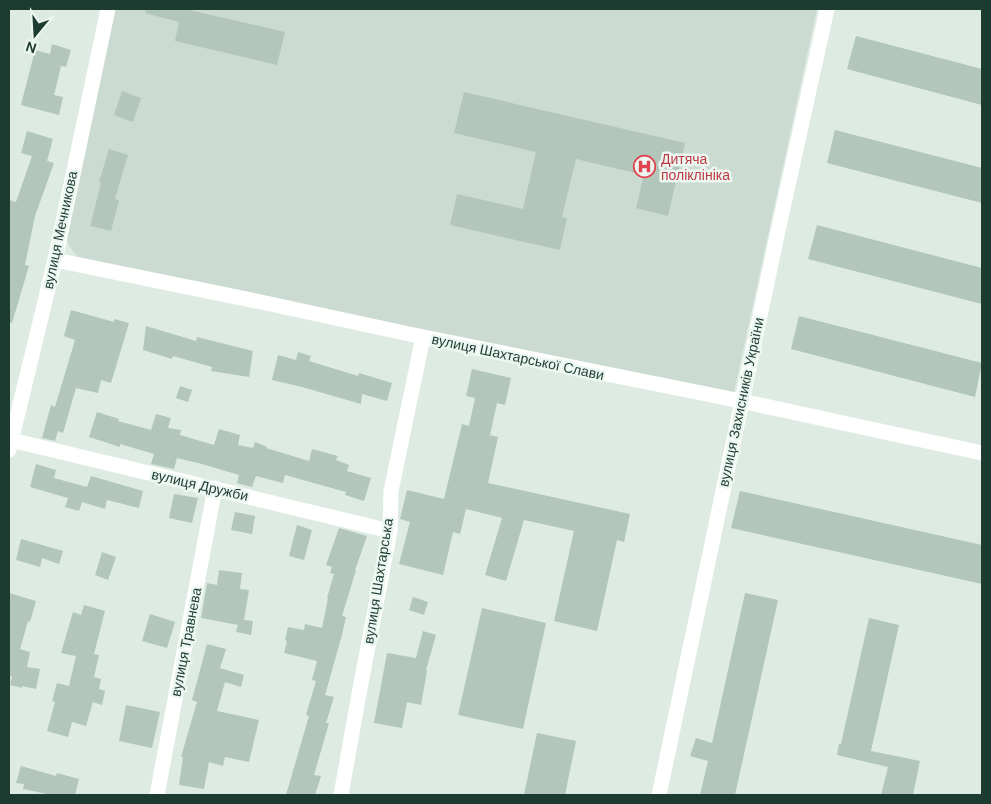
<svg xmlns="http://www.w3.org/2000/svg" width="991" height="804" font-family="'DM Sans',sans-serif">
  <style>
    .built { fill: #cbdbd2 }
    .building { fill: #b2c6bc }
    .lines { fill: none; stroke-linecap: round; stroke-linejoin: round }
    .minor { stroke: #fff; stroke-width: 15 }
    .labels { text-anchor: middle; stroke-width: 5; stroke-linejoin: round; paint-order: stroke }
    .health-label { font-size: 14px; fill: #be3a42; stroke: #edf7f1; text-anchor: start }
    .street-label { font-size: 14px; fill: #1d3c31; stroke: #edf7f1 }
  </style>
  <rect width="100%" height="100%" fill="#ddebe3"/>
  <polygon class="built" points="115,9 817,9 734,392 89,262 77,256 69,246 66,234"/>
  <g class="building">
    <polygon points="146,9 185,9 285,32 277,65 175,41 179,22 145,13"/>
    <polygon points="856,36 982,69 982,105 847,69"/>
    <polygon points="52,44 71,50 66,67 61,66 54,95 63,97 59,115 21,105 35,50 50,54"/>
    <polygon points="122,91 141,98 133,122 114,115"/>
    <polygon points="464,92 685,143 668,216 636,208 644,175 576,159 562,217 567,218 560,250 450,225 457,194 523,209 536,152 454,133"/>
    <polygon points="835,130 982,168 982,203 827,163"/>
    <polygon points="27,131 53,139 47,161 54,163 35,216 25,265 29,266 12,323 9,322 9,200 16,202 32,156 21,153"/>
    <polygon points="109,149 128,155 115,199 119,200 111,231 90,226 101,183 99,182"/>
    <polygon points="817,225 982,268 982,304 808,259"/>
    <polygon points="71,310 114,322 114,319 129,323 111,383 101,380 98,393 76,388 63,433 58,431 55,441 42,438 51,405 55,407 75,340 64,336"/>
    <polygon points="799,316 982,363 975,397 791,349"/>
    <polygon points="146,326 196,341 197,337 253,351 249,377 211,371 212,367 173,356 172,359 143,350"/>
    <polygon points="298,352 311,356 309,361 358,376 359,373 392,383 387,401 362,394 361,404 302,387 272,380 278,355 296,360"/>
    <polygon points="472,369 511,378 505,405 497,403 490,435 498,437 488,483 630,514 624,542 617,540 597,631 554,621 574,531 524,520 506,581 485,575 502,518 466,509 460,534 453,532 443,575 399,564 410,522 400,519 407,490 444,499 462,424 469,426 475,398 466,396"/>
    <polygon points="180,386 192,390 188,402 176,398"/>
    <polygon points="97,412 119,419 118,421 151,430 156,414 171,418 168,428 181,430 180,435 214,445 219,429 240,435 238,445 253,448 255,442 267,447 266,448 309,461 312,449 338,456 336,460 349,465 347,471 371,478 364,501 345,495 346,492 285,475 283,483 256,476 252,487 237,483 239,475 202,464 177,458 174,469 151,464 154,454 120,444 120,447 89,437"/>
    <polygon points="36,464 56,470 54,478 87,487 91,476 143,491 139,508 107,500 105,509 82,502 79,511 65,507 68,498 30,487"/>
    <polygon points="740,491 982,545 982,584 731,528"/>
    <polygon points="174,494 198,498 192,523 169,518"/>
    <polygon points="235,512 255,516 252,534 231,530"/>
    <polygon points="297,525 312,530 304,560 289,556"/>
    <polygon points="339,528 367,536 355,570 356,570 342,616 346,617 342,635 325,695 334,697 326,723 329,723 314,775 321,776 315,795 286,795 309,716 306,715 316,681 312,680 317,661 284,653 287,641 285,640 288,627 304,630 305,624 322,628 328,598 327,598 334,574 330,573 332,567 326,565"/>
    <polygon points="21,539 63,551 59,564 42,558 40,567 16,560"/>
    <polygon points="102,552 116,557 108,580 95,575"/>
    <polygon points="219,570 242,573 240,589 249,590 244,620 253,621 251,635 236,632 238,625 201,618 207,583 217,585"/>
    <polygon points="9,593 36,601 30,622 28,621 20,649 30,652 27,667 40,669 36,689 22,686 22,688 10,685 12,676 9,676"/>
    <polygon points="745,593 778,600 735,795 700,795 708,761 690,756 696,738 712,743"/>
    <polygon points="413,597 428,602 424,615 409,610"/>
    <polygon points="84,605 105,611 94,654 99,655 94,677 101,679 99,689 105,691 102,705 93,702 86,726 72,722 68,737 47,731 55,702 52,701 57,683 69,686 76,656 61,653 73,612 81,615"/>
    <polygon points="482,608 546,623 523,729 458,715"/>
    <polygon points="150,614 175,622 167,648 142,641"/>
    <polygon points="869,618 899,625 871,751 920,761 913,795 881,795 888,767 837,755 839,744 841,744"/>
    <polygon points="423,631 436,635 426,670 427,671 421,705 407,702 402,728 374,723 387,653 416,658"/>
    <polygon points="207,644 226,649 220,668 244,675 241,687 225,682 217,711 259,720 249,762 225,757 223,766 209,762 204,789 179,785 183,757 181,757 197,702 192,700"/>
    <polygon points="126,705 160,712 152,748 119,741"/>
    <polygon points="537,733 576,741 565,795 524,795"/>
    <polygon points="21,766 56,776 57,773 79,779 75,795 52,795 23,789 24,784 16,783"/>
  </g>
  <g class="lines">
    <g class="minor">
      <polyline points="55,260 261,302 423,337 741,401 982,453"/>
      <polyline points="11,440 390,531"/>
      <polyline points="9,450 55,260 108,9"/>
      <polyline points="157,795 215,488"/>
      <polyline points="341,795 359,694 390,531 391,491 423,337"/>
      <polyline points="659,795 776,240 827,9"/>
    </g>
  </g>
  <defs>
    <symbol id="hospital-ring" viewBox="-11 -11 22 22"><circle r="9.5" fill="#edf7f1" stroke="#e0444e" stroke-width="1.5"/><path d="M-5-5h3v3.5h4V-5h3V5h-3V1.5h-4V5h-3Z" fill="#e0444e"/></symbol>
  </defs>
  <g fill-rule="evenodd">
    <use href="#hospital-ring" x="632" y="154" width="25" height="25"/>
  </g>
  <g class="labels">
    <g class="health-label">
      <text x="661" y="164">Дитяча<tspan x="661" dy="16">поліклініка</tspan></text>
    </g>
    <g class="street-label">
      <text transform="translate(60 230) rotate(-78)" y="5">вулиця Мечникова</text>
      <text transform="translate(518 357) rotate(12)" y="5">вулиця Шахтарської Слави</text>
      <text transform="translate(741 402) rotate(-78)" y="5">вулиця Захисників України</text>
      <text transform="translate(200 485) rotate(13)" y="5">вулиця Дружби</text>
      <text transform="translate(378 581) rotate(-81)" y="5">вулиця Шахтарська</text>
      <text transform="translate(186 642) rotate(-79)" y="5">вулиця Травнева</text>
    </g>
  </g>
  <rect width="991" height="804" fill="none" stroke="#1d3c31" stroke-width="20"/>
  <g transform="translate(35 35) rotate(198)" stroke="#edf7f1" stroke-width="4" paint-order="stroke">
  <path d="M0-4L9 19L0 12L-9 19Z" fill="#1d3c31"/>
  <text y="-8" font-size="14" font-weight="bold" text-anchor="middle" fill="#1d3c31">N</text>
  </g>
</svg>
